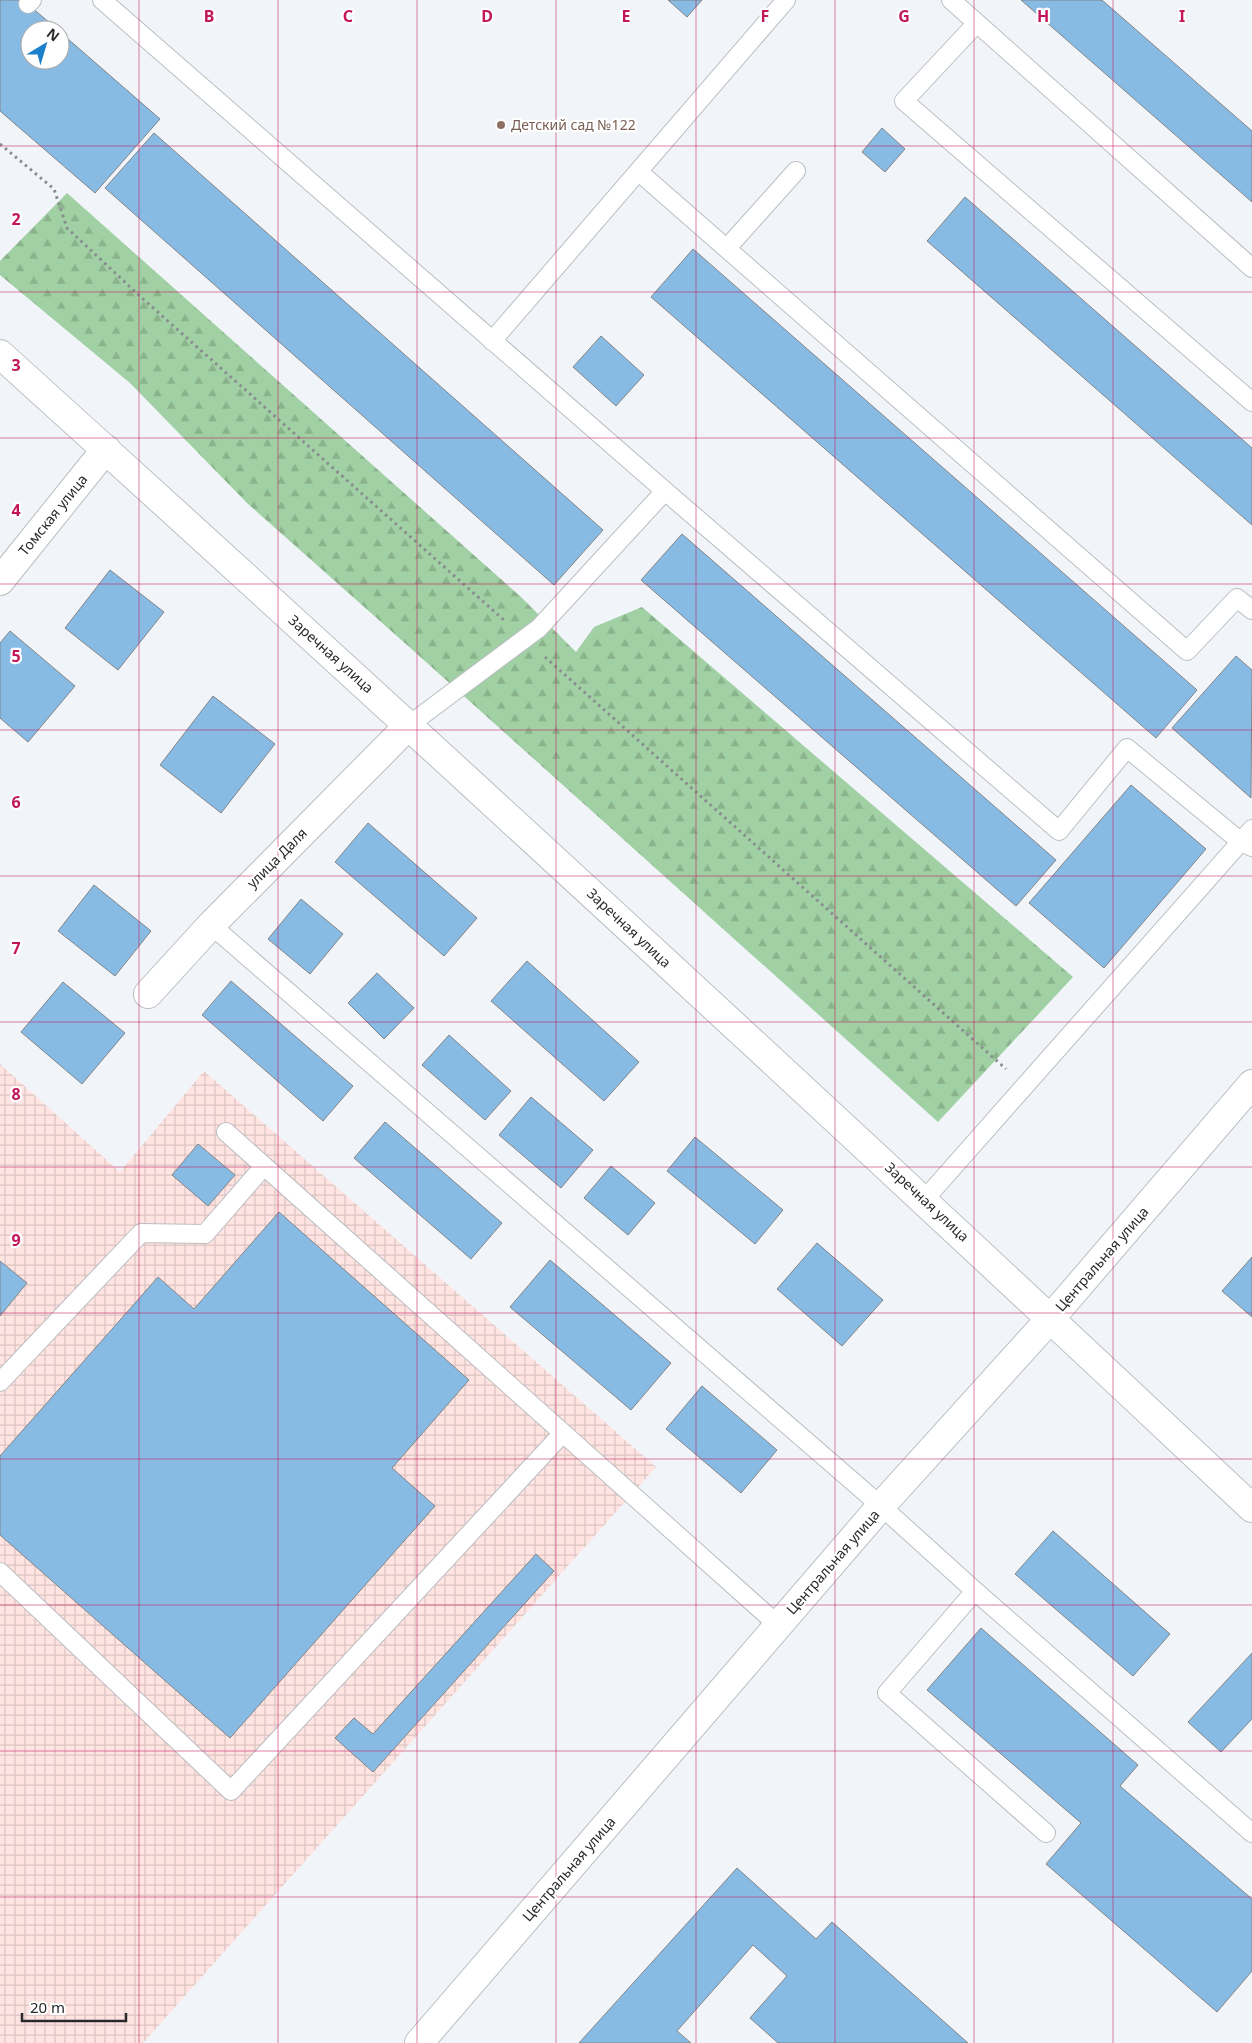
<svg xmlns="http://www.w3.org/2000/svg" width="1252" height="2043" font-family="'Noto Sans',sans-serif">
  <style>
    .industrial { fill: url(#industrial-grid) }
    .forest { fill: url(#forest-firs) }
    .building { fill: #88bbe4; stroke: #828588 }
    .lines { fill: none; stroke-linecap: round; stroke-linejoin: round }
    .service-casing { stroke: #babec1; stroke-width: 20 }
    .minor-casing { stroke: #babec1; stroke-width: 30 }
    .tertiary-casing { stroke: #babec1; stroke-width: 30 }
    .path { stroke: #898c8f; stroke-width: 3; stroke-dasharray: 2.5 4; stroke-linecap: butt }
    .service { stroke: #fff; stroke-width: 18 }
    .minor { stroke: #fff; stroke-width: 28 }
    .tertiary { stroke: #fff; stroke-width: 28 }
    .grid { fill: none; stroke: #c2185b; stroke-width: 1; stroke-opacity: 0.55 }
    .education-dot { fill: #8d6e63; stroke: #fff; stroke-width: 2 }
    .labels { text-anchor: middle; stroke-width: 4.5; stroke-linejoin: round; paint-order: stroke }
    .education-label { font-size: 14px; fill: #785e54; stroke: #fff; text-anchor: start }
    .street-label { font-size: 14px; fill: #28292b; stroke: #fff }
    .grid-label { font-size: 16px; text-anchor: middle; font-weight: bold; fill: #c2185b; stroke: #fff; stroke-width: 4.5; stroke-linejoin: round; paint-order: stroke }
  </style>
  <defs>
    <pattern id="industrial-grid" width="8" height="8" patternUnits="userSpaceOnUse" patternTransform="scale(1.25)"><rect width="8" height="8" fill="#ffe4e2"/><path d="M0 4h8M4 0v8" fill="none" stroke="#dbc4c2"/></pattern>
    <pattern id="forest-firs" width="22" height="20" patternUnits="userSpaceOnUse" patternTransform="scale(1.25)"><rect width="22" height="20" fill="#a0d0a3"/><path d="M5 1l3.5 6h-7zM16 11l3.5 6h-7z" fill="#8ab38c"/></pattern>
  </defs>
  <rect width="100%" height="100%" fill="#f1f5f9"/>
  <polygon class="industrial" points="0,1064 120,1172 204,1071 656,1467 143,2043 0,2043"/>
  <polygon class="forest" points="67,193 521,597 576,652 594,627 642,607 1073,977 938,1122 416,653 247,503 130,383 0,275 0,261"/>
  <g class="building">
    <polygon points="0,0 23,0 58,30 30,30 30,60 60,60 60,32 160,119 95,193 0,111"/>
    <polygon points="668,0 702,0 687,17"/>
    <polygon points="1021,0 1102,0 1252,131 1252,202"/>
    <polygon points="882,128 905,149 885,172 862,152"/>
    <polygon points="154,133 603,530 554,585 105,188"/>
    <polygon points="965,197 1252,448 1252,525 927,241"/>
    <polygon points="693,249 1197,690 1156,738 651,297"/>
    <polygon points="601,336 644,375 616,406 573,367"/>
    <polygon points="682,534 1056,860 1016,906 641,580"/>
    <polygon points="110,570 164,612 118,670 65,628"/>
    <polygon points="10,631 75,686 28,742 0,718 0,643"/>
    <polygon points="1236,656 1252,670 1251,798 1172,728"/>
    <polygon points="213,696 275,744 221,813 160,765"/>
    <polygon points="1131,785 1206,849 1104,968 1029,903"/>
    <polygon points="368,823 477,918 444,956 335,862"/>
    <polygon points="94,885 151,931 115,976 58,931"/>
    <polygon points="301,899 343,934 310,974 268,939"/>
    <polygon points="527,961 639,1062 604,1101 491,1001"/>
    <polygon points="377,973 414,1008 384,1039 348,1003"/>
    <polygon points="231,981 353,1086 323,1121 202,1015"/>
    <polygon points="63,982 125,1033 82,1084 21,1032"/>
    <polygon points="449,1035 511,1091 485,1120 422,1065"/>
    <polygon points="531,1097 593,1150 561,1188 499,1135"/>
    <polygon points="385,1122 502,1223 471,1259 354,1158"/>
    <polygon points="695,1137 783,1210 755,1244 667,1171"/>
    <polygon points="198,1144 235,1175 208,1206 172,1175"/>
    <polygon points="611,1166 655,1203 628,1235 584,1198"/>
    <polygon points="279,1212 469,1380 392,1468 435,1506 230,1738 0,1535 0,1456 158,1277 194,1309"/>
    <polygon points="817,1243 883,1300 842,1346 777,1289"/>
    <polygon points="1252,1257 1252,1317 1222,1291"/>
    <polygon points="550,1260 671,1363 631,1410 510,1307"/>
    <polygon points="0,1261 27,1283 0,1316"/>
    <polygon points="702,1386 777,1450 741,1493 666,1429"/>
    <polygon points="1053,1531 1170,1634 1133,1676 1015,1574"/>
    <polygon points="536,1554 554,1571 373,1772 335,1738 354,1718 373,1734"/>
    <polygon points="981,1628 1138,1765 1120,1786 1252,1899 1252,1971 1217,2012 1046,1864 1081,1823 927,1690"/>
    <polygon points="1252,1653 1252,1719 1221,1752 1188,1722"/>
    <polygon points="737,1868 816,1939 832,1922 968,2043 778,2043 750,2018 787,1976 753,1945 677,2031 691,2043 579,2043"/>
  </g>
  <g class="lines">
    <defs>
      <g id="service">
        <polyline points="102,0 665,491 539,628 409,725"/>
        <polyline points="951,0 1252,268"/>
        <polyline points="28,4 32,0"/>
        <polyline points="976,24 904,101 1252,402"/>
        <polyline points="639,172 1187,651 1237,598 1252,610"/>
        <polyline points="727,248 796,171"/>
        <polyline points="492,341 786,0"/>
        <polyline points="665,491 1059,831 1127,748 1241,842 1252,847"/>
        <polyline points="211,925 881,1506 975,1591 1252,1833"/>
        <polyline points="226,1132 778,1625"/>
        <polyline points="924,1200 1252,829"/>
        <polyline points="0,1382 141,1233 205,1234 264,1166"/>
        <polyline points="0,1572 231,1791 563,1433"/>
        <polyline points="975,1591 887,1693 1046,1833"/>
      </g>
      <g id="minor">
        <polyline points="0,581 106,449"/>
        <polyline points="148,994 211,925 409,725"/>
      </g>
      <g id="tertiary">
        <path d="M0,354C421,735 838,1119 1252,1508"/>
        <polyline points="419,2043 881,1506 1050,1319 1252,1084"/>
      </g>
    </defs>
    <use href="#service" class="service-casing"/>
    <use href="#minor" class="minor-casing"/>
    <use href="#tertiary" class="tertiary-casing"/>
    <g class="path">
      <polyline points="0,144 54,189 67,228 142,298 505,621"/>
      <polyline points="545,657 1006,1069"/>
    </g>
    <use href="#service" class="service"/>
    <use href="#minor" class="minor"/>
    <use href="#tertiary" class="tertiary"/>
  </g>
  <path class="grid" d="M139,0V2043M278,0V2043M417,0V2043M556,0V2043M696,0V2043M835,0V2043M974,0V2043M1113,0V2043M0,146H1252M0,292H1252M0,438H1252M0,584H1252M0,730H1252M0,876H1252M0,1022H1252M0,1167H1252M0,1313H1252M0,1459H1252M0,1605H1252M0,1751H1252M0,1897H1252"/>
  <circle class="education-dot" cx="501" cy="125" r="5"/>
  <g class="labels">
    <g class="education-label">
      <text x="511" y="130">Детский сад №122</text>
    </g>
    <g class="street-label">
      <text transform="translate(53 515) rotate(-51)" y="5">Томская улица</text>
      <text transform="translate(331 654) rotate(42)" y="5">Заречная улица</text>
      <text transform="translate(277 858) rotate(-45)" y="5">улица Даля</text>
      <text transform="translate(629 928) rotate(43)" y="5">Заречная улица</text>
      <text transform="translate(927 1202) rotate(43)" y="5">Заречная улица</text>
      <text transform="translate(1102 1259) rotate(-49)" y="5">Центральная улица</text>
      <text transform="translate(833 1562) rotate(-49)" y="5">Центральная улица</text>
      <text transform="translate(569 1869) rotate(-49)" y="5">Центральная улица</text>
    </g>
  </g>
  <g class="grid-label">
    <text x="209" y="22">B</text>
    <text x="348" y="22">C</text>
    <text x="487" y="22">D</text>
    <text x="626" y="22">E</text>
    <text x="765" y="22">F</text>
    <text x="904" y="22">G</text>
    <text x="1043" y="22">H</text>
    <text x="1182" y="22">I</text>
    <text x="16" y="225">2</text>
    <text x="16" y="371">3</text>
    <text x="16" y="516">4</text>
    <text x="16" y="662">5</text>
    <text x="16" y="808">6</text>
    <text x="16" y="954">7</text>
    <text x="16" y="1100">8</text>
    <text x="16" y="1246">9</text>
  </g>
  <g transform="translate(45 45) rotate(38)"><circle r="24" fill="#ffffff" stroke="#a9a9aa"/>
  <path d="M0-4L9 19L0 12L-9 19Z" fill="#1b7fca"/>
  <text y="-8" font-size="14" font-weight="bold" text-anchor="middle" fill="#28292b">N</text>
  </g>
  <path d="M22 2013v8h104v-8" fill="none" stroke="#28292b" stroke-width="2.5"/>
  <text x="30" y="2013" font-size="15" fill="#28292b" stroke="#ffffff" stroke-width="4" paint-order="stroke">20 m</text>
</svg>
